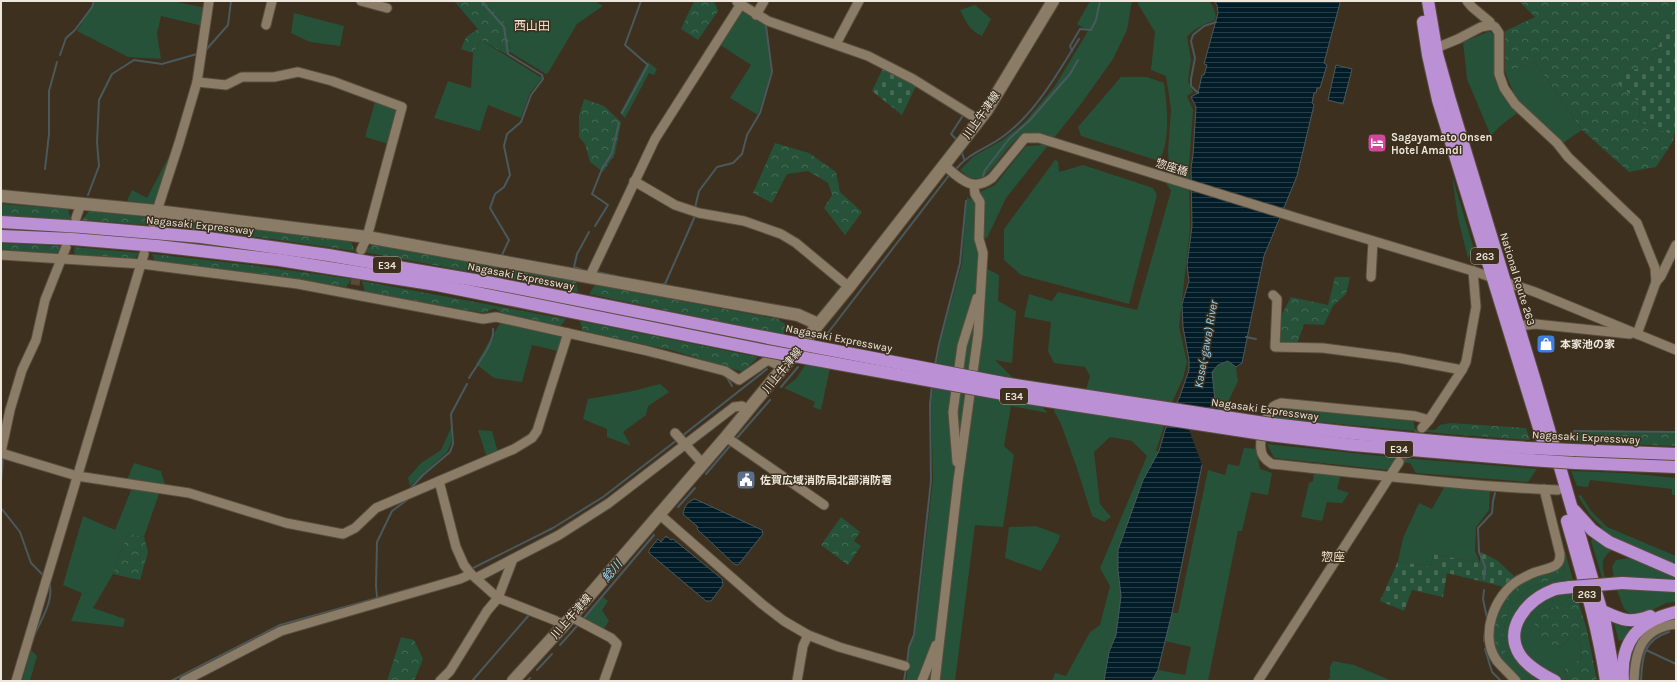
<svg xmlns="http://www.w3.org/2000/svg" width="1677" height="682" font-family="Karla,'Noto Sans JP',sans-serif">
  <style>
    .green { fill: #265239 }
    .forest { fill: url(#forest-crowns) }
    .cemetery { fill: url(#cemetery-stones) }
    .water { fill: url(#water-rules); stroke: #49595e }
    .pier { fill: #3d301e }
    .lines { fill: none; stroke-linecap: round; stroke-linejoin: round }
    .stream { stroke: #49595e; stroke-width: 2 }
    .street-tunnel { stroke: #584b3a; stroke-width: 9; stroke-dasharray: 9 4.5; stroke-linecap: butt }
    .street-casing { stroke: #594e3e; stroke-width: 11 }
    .secondary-casing { stroke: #594e3e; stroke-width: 14 }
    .highway-casing { stroke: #594e3e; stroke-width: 14 }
    .street { stroke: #8b7c68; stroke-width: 9 }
    .secondary { stroke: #8b7c68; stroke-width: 12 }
    .highway { stroke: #bb90d5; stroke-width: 12 }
    .highway-bridge-casing { stroke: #594e3e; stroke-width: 14; stroke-linecap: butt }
    .highway-bridge { stroke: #bb90d5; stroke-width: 12 }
    .labels { text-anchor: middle; stroke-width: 3; stroke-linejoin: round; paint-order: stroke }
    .shield { fill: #3d301e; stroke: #bab0a3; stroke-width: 1 }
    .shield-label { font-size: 10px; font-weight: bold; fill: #efe7dc }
    .street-label { font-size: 11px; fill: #efe7dc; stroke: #3d301e }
    .poi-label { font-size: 11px; font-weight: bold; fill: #efe7dc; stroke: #3d301e; text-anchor: start }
    .neighbourhood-label { font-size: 12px; fill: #f1e0ca; stroke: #3d301e }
    .water-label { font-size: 12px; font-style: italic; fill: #98d6f5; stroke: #3d301e }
  </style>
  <defs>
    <pattern id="forest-crowns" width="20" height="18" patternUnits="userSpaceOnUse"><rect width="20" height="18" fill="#265239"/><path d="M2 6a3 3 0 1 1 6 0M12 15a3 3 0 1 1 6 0" fill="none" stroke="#466b55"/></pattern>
    <pattern id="cemetery-stones" width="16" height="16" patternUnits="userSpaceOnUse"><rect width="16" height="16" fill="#265239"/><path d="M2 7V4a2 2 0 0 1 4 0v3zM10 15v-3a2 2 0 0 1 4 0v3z" fill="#466b55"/></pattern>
    <pattern id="water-rules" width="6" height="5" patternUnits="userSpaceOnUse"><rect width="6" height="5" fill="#021c28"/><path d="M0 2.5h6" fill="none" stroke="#273d47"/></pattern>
  </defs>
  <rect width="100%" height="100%" fill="#3d301e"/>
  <g class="green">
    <polygon points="95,1 172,1 206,8 203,26 161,16 157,34 161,59 128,57 77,31"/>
    <polygon points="484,1 595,1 603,6 577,24 548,73 546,74 510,52 508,26"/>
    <path d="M1090,1L1102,3V1H1132L1127,30L1113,59L1081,104L1006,198L987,238L975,236L979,265L999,275L998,301L1016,311L1012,363L995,360L1048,413L1011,406L1004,446L1014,455L1003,527L975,525L955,681H906L910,647L915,635L933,480L931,403L940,343L962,263L967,197L982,205L980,192L995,185L1026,146L1041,145L1048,135L1024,133C1006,146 998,165 982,178H969L960,170L974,156L1001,141L1024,123L1055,86L1088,31L1077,24Z"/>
    <path d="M1139,1H1209C1213,6 1217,13 1215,20C1204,24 1195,28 1187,37L1191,59L1188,81L1193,92L1187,96L1193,110L1189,165L1190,229L1179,327L1187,362L1183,378L1171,405L1156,451H1159L1143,480L1118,550V570L1121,596L1116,635L1109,652L1104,681H1052L1055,673L1066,676L1090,632L1100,625L1110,586L1100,568L1147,456L1132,441L1110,437L1094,452L1100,504L1111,517L1104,522L1092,516L1077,468L1061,424L1053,409L1030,380L1086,390L1090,376L1085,367L1054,363L1048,351L1051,322L1024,317L1029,294L1052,301L1058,292L1137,310L1171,191L1166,183L1169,168L1168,151L1171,109L1166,76L1151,70L1155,32L1138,4Z"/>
    <path d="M975,5L991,19L982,36C970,31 966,22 960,10Z"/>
    <polygon points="740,10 765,25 771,72 758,115 730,98 751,65 719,44"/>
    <polygon points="294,13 344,26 340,46 310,42 291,33"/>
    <polygon points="1490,31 1496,37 1497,83 1517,113 1500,126 1491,136 1467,79 1463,42"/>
    <polygon points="481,40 542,78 530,93 521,118 488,105 480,131 434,118 448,81 471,88 473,53"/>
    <polygon points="648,62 657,69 654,75 649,73 625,118 620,113 645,66"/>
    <polygon points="1535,62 1582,130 1563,143 1517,101 1505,72"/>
    <path d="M1121,77H1147L1164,83C1167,106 1171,140 1159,161L1081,136L1078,127Z"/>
    <polygon points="375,102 398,109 389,144 365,137"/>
    <polygon points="174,147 155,204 127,201 132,190 147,198"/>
    <polygon points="1055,160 1058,161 1059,172 1083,165 1153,188 1157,195 1129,304 1021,275 1004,260 1004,229"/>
    <polygon points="1452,176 1474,249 1468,258 1458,218"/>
    <polygon points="500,323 562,337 558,351 532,345 522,382 494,378 476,364"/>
    <polygon points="1239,356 1242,363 1236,367 1238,381 1226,406 1219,410 1214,440 1206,369 1214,362"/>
    <polygon points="805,365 830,368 821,410 813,407 815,402 784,388 796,379"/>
    <polygon points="660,384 669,392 648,406 646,415 623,432 631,446 607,437 607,429 583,419 588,399 633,391"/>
    <polygon points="1282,407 1413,420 1415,429 1435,430 1440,425 1450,423 1448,434 1273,418"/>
    <polygon points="451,428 451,444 447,452 410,486 408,478 421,463 441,450"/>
    <polygon points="478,430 492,431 498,453 487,458"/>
    <polygon points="1267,444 1390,457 1537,469 1528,482 1416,473 1410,463 1393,462 1387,470 1274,458"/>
    <polygon points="1244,448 1256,449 1260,469 1272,473 1268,495 1251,492 1242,531 1238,531 1208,681 1152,681 1158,670 1185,675 1191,647 1165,641 1172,613 1178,613 1208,470 1225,475 1228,464 1239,466"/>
    <polygon points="134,463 161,471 165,485 127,480"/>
    <polygon points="1314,471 1341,474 1337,489 1349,493 1342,503 1327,502 1322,521 1301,517 1309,483 1313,481"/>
    <polygon points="1571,471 1626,473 1676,478 1676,495 1672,495 1672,489 1590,480 1588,487 1577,486"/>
    <polygon points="1445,486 1490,490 1489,510 1476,527 1475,551 1480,563 1434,554 1430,567 1398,561 1403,538 1419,503 1432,509"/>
    <polygon points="132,488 160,491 144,537 128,533 113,574 93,608 125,619 123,627 71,621 82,593 63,585 83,516 115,530"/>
    <path d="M1549,495L1573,580C1563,583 1550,584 1540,589C1518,599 1503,627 1511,651C1516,665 1533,674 1545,681H1532L1509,660L1501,641L1509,608L1530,587L1565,576L1564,563L1548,498Z"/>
    <polygon points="1581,495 1591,511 1607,527 1676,556 1676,567 1614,540 1600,530 1602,527 1590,515 1578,496"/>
    <polygon points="1036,526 1060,535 1058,542 1041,571 1005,558 1009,527"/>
    <path d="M1593,537L1612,550C1600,559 1602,565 1605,577H1602L1591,541Z"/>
    <polygon points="1631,558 1676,575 1676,581 1614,578 1612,567 1616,560"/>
    <polygon points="1658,588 1676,591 1676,602 1666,603 1641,616 1632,615 1624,609 1617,590"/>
    <path d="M1575,591L1565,603L1541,612L1561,648L1571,635L1580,643L1582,659L1564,668L1568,681H1565C1552,674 1529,663 1523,650C1520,645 1519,634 1521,629C1529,601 1550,596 1575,591Z"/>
    <polygon points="603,597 608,601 602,610 609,621 603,630 583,620"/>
    <polygon points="1613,620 1631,629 1625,639 1619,641"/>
    <polygon points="31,650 37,656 30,681 22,681"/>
    <polygon points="1333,661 1354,665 1392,681 1325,681 1330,678 1330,667"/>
  </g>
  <g class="forest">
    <polygon points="454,1 484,1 508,26 510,52 506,54 481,40 473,53 461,49 466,37 478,29"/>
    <polygon points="694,1 714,1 718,11 698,40 681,29"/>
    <polygon points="1519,1 1676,1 1676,31 1665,34 1648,65 1624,73 1639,102 1640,122 1674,135 1673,141 1656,167 1629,172 1582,130 1535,62 1505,72 1505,31 1535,17"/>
    <polygon points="584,99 604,106 621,122 615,154 603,172 590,162 585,144 579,137 579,116"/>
    <polygon points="775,143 809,153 836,172 840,192 862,212 845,235 824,208 832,195 828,183 808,171 787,174 772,203 753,193"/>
    <polygon points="1,204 68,209 71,220 1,217"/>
    <polygon points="89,211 145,217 147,225 82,220"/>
    <polygon points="167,218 268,229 351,242 355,251 272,239 159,225"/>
    <polygon points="1,243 62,246 57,255 1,252"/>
    <polygon points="373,244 496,266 505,276 516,270 576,282 578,292 364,252"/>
    <polygon points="74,247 139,253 134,260 75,256"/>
    <polygon points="152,254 251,265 352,279 346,287 155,262"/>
    <polygon points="1335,277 1350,277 1346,294 1333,306 1324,325 1304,324 1297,344 1280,343 1282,314 1291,297 1328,305"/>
    <polygon points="362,281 566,319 559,328 505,316 495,308 484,313 365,292"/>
    <polygon points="595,285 778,319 785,324 784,335 589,294"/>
    <polygon points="580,321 758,357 743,372 671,350 583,332"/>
    <polygon points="1450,423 1526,428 1530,440 1448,434"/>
    <polygon points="1571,431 1676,433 1676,446 1567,442"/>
    <polygon points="841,517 860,532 854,541 861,546 848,565 821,545"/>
    <polygon points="128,533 144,537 148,552 140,580 113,574"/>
    <path d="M1564,563L1565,576L1530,587L1509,608L1501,641L1509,660L1532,681H1523C1515,674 1504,666 1499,657C1482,626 1507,588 1536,574C1549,568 1552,574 1564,563Z"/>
    <polygon points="1575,591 1587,630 1597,681 1568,681 1564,667 1582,659 1580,643 1571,635 1561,648 1551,651 1538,641 1533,628 1541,612 1565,603"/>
    <polygon points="401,637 414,640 423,659 414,681 387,681"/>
  </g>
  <g class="cemetery">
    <polygon points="1676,31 1676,129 1674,135 1640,122 1639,102 1616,82 1624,73 1648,65 1665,34"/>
    <polygon points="883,68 916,86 902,115 872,91"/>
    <polygon points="1481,552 1498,561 1516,578 1504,587 1447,573 1443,597 1412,590 1404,611 1380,601 1398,561 1430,567 1434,554 1480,563"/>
  </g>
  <g class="water">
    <polygon points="1214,1 1339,1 1340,3 1324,63 1327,65 1320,88 1317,88 1316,93 1314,93 1312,103 1314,105 1297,176 1264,256 1242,363 1236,367 1228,361 1218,365 1212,372 1215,401 1219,409 1214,440 1202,465 1172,613 1158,670 1152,681 1104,681 1109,652 1116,635 1121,596 1118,570 1118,550 1143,480 1159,451 1165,430 1180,396 1189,370 1189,360 1183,327 1182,304 1189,281 1187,265 1192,226 1191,168 1193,155 1196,107 1191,97 1198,93 1202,75 1204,75 1207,65 1204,64 1218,13 1217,5"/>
    <polygon points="1336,65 1352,69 1343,104 1328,100"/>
    <path d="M695,499L762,530L763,534L738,565L734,564L697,529L698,527L683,514C684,507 688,501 695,499Z"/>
    <polygon points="666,536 671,540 673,539 722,579 723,585 711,601 706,601 649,553 649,550 658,539 661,542"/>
  </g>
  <polygon class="pier" points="1174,403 1221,410 1216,441 1205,464 1202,465 1189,430"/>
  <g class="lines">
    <g class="stream">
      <polyline points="481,1 504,27 508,54 542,75 543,79 531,95 521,122 507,134 504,146 510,175 504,187 495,194 490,208 509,240 502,255"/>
      <polyline points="205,51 228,25 231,1"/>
      <polyline points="1072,51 1070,46 1080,29 1091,30 1096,20 1100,1"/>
      <polyline points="60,55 66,38 75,30 92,7 94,1"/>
      <polyline points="1198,93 1191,86 1191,79 1195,58 1191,41 1193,35 1204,26 1216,22"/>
      <polyline points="622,113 648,65 625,45 641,1"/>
      <polyline points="957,140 951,134 962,117"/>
      <polyline points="961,150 964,159"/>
      <polyline points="45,169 49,134 49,91 57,62"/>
      <path d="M955,170C971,151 987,149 1005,135C1037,111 1058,72 1079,39"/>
      <polyline points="983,176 985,170 1009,139 1030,120 1070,74 1078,60"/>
      <polyline points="88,195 99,166 97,142 99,100 112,74 134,60 162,64 197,54"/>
      <polyline points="695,208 699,191 717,167 733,163 742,154 747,135 760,113 772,72 766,26"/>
      <polyline points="595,226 608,205 592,194 602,169 612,153 619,123"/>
      <polyline points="583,270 574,267 577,254 589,232"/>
      <polyline points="597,272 616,276"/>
      <polyline points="659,284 665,284 695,216"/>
      <polyline points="1246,337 1256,339"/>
      <polyline points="824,338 950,174"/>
      <polyline points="646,355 656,358"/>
      <polyline points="935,366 939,344 960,263 966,201"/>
      <polyline points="726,376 732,386"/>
      <path d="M469,378C476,366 495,343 493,329"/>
      <polyline points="781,387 798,367"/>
      <polyline points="1574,431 1676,432"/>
      <polyline points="682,436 767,369"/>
      <polyline points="736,439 770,400"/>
      <polyline points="706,474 730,446"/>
      <polyline points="1,483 3,458"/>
      <polyline points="410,489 423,475 450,452 453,444 451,414 467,384"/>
      <polyline points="678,507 695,488"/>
      <polyline points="1,508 20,532 31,563 44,576"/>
      <polyline points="471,569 553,528 603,497 677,440"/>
      <polyline points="1484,579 1485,566 1479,552 1478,528 1492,513 1493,501 1495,493"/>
      <polyline points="377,597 376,586 377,542 392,511 407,500"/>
      <polyline points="583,619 654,535"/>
      <path d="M34,636C41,620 55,599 49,582"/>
      <polyline points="1484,641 1487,618 1483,599 1484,590"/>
      <polyline points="560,645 577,626"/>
      <polyline points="1485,649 1492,672 1501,681"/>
      <polyline points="1646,650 1676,664"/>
      <polyline points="907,664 909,647 914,635 931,481 930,404 932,386"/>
      <polyline points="537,670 552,654"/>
      <polyline points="171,681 280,625 424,585"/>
      <polyline points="472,681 529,615"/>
      <polyline points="527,681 530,678"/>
      <polyline points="904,681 906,668"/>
      <path d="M1641,681C1642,657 1643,640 1669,632"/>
    </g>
    <g class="street-tunnel">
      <polyline points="355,285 358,267"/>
      <polyline points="1399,462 1422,428"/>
    </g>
    <defs>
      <g id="street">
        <polyline points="361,1 387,8"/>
        <polyline points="1467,1 1472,7 1490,22 1491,25"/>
        <polyline points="737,2 768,21 868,56 913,79 979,120"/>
        <polyline points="756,15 764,1"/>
        <polyline points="266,25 272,1"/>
        <polyline points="836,44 859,1"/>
        <polyline points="1436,47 1441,46 1458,39 1481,27 1491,25 1495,27 1499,33 1499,74 1504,88 1515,104 1557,143 1568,157 1637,223 1655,268 1656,282 1637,334"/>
        <polyline points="197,82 226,85 242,77 274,77 298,72 332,81 402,107 367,237 361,250"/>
        <path d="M944,165C959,178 972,193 992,178L1025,138H1039L1294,217L1473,271L1535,292L1676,350"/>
        <polyline points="634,181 675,205 699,213 744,221 781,234 796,243 849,287"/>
        <polyline points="76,218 81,204"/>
        <polyline points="153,223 179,143 197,82 209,1"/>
        <polyline points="1,255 142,264 298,284 483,319 496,317 648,351 725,371 739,380 768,360 784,368"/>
        <polyline points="1371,277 1373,241"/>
        <polyline points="589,278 655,139 741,4"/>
        <polyline points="1656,282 1661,276 1676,245"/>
        <path d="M1273,295L1277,299L1275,347L1323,348L1399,358L1462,370L1429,420L1415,416L1281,403C1278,404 1275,405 1273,407C1267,414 1259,440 1261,449C1261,456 1267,461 1272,464C1367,474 1462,486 1558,490"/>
        <polyline points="1519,326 1535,324 1630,334"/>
        <polyline points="1462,370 1466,362 1476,307 1473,271"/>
        <polyline points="1422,428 1429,420"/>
        <polyline points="675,433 703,464"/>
        <polyline points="726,437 824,505"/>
        <polyline points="1,452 10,410 22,370 36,340 45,300 66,247"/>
        <polyline points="1,453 77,476 189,493 286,523 343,534 355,528 376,508 514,449 532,438 537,431 568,333"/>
        <polyline points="957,462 953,412 962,346 977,298"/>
        <polyline points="439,481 456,547 464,565 471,574 498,598 554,620 564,625"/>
        <polyline points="659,514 762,604 784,621 808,635 839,647 905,666"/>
        <polyline points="476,578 559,535 609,503 734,407 742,406 748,411"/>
        <polyline points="572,616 577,620 611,638 617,644 604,681"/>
        <polyline points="16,681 144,254"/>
        <polyline points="184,681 281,631 460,579 471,574"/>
        <polyline points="440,681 450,671 487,611 498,598 513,559"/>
        <polyline points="797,681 803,646 808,635"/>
        <polyline points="922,681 936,645"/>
        <polyline points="935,681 958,481 978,335 983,253 979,239 980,202 975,194 974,185"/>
        <polyline points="1258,681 1399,462"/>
        <path d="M1516,681C1510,674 1503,668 1497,661C1479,636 1494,595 1519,580C1523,578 1528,575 1533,573C1540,570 1550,569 1556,565C1560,562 1560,558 1560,554L1544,489"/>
        <path d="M1634,681C1635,650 1642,628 1676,624"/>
      </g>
      <g id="secondary">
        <polyline points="1,196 157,211 367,237 798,315 818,324"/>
        <polyline points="513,681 564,625 726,437 849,287 987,110 1053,1"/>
      </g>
      <g id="highway">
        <polyline points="1428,1 1437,54 1449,97 1535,381 1605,623 1615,681"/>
        <polyline points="1423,22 1428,55 1438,100 1547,454"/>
        <polyline points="1,222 82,227 201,237 328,255 492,283 769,338"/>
        <polyline points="1,236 72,239 157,246 279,260 437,285 761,350"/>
        <path d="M1272,424C1357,434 1442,443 1528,448"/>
        <polyline points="1269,435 1353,445 1530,460"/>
        <polyline points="1572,450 1676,454"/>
        <polyline points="1575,463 1676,467"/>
        <polyline points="1574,510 1592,530 1609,542 1676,571"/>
        <path d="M1567,521C1582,574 1598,626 1606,681"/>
        <polyline points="1622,583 1676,586"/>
        <path d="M1598,609C1619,618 1627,625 1650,616"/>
        <path d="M1555,681C1543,675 1528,667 1520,655C1503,628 1527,600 1553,590C1558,588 1565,588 1571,587"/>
        <path d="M1623,681C1620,641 1638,621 1676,612"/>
      </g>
    </defs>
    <use href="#street" class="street-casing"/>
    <use href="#secondary" class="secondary-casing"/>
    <use href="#highway" class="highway-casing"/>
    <use href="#street" class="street"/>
    <use href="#secondary" class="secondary"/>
    <use href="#highway" class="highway"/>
    <defs>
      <g id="highway-bridge">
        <polyline points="769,338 1003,383 1272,424"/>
        <polyline points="761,350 1009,395 1269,435"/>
        <polyline points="1528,448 1572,450"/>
        <polyline points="1530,460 1575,463"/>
        <polyline points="1571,587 1622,583"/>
      </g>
    </defs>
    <use href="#highway-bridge" class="highway-bridge-casing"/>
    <use href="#highway-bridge" class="highway-bridge"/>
  </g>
  <defs>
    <symbol id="hotel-square" viewBox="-11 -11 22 22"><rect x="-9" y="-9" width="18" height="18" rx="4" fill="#d1479c" stroke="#3d301e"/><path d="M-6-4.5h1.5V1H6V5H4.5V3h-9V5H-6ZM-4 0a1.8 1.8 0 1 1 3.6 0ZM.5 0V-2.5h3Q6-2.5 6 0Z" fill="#fff"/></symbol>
    <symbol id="shop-square" viewBox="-11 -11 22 22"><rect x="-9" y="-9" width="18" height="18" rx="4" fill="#3f7fe0" stroke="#3d301e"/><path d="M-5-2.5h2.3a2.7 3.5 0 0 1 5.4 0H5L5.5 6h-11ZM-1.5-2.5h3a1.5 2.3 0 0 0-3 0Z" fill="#fff"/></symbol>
    <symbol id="civic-square" viewBox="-11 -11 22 22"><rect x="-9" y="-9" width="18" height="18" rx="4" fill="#5c6f8a" stroke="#3d301e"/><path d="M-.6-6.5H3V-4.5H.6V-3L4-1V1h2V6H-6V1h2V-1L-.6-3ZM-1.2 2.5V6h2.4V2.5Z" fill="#fff"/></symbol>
  </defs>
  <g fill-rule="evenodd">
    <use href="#hotel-square" x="1366" y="132" width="22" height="22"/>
    <use href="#shop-square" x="1535" y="333" width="22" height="22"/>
    <use href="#civic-square" x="735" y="469" width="22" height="22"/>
  </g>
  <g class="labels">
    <g class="shield">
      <rect x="1471" y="248" width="28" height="16" rx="3"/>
      <rect x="373" y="257" width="28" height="16" rx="3"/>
      <rect x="1000" y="388" width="28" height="16" rx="3"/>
      <rect x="1385" y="441" width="28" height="16" rx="3"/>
      <rect x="1573" y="586" width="28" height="16" rx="3"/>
    </g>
    <g class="shield-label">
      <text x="1485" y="260">263</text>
      <text x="387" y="269">E34</text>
      <text x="1014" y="400">E34</text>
      <text x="1399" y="453">E34</text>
      <text x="1587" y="598">263</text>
    </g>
    <g class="street-label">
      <text transform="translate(981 115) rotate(-55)" y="4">川上牛津線</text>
      <text transform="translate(1172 167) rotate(17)" y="4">惣座橋</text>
      <text transform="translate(200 225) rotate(6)" y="4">Nagasaki Expressway</text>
      <text transform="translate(521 276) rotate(11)" y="4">Nagasaki Expressway</text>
      <text transform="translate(1518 279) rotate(73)" y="4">National Route 263</text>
      <text transform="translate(839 338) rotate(11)" y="4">Nagasaki Expressway</text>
      <text transform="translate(782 370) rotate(-51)" y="4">川上牛津線</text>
      <text transform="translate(1265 409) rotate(8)" y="4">Nagasaki Expressway</text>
      <text transform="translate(1586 437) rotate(3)" y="4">Nagasaki Expressway</text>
      <text transform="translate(571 616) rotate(-49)" y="4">川上牛津線</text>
    </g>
    <g class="poi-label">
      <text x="1391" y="141">Sagayamato Onsen<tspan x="1391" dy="13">Hotel Amandi</tspan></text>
      <text x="1560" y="348">本家池の家</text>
      <text x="760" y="484">佐賀広域消防局北部消防署</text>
    </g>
    <g class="neighbourhood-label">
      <text x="532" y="30">西山田</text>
      <text x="1333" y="561">惣座</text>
    </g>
    <g class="water-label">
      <text transform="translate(1206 344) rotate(-80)" y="4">Kase(-gawa) River</text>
      <text transform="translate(612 571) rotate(-50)" y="4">鯰川</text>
    </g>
  </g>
  <rect width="1677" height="682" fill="none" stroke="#efe7dc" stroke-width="4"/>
</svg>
